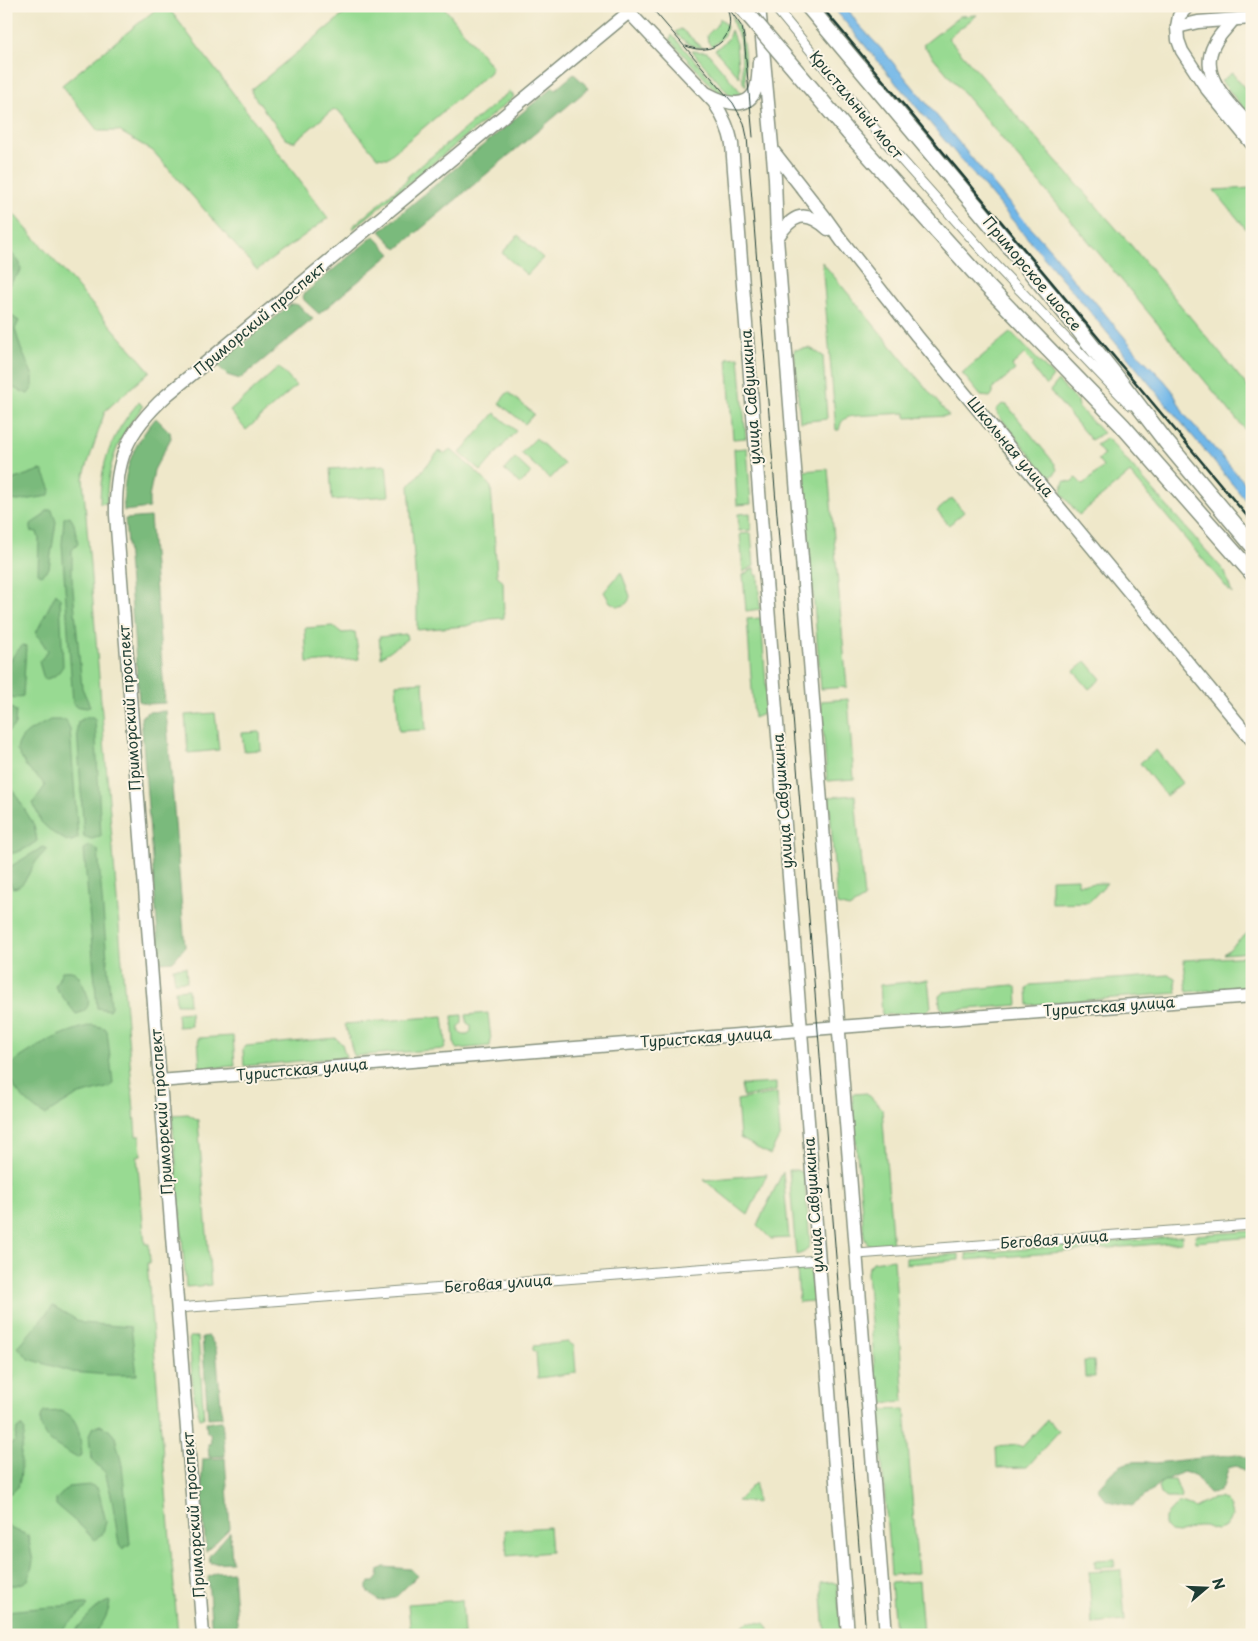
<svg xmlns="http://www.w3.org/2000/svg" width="1258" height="1641" font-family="'Playpen Sans',sans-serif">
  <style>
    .green { fill: #98da92; stroke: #5c8c63 }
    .forest { fill: #7aba7c; stroke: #4c7c58 }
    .water { fill: #72b7e8; stroke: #487a8e }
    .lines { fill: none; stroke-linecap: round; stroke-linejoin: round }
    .street-casing { stroke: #87927f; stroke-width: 11 }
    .secondary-casing { stroke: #87927f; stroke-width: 15 }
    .primary-casing { stroke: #87927f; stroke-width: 18 }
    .street { stroke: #fff; stroke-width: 9 }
    .secondary { stroke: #fff; stroke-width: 12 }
    .primary { stroke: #fff; stroke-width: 15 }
    .tram { stroke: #1f3d34; stroke-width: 1 }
    .rail { stroke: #1f3d34; stroke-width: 2.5 }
    .primary-bridge-casing { stroke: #87927f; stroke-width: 18; stroke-linecap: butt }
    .primary-bridge { stroke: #fff; stroke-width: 15 }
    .labels { text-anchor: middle; stroke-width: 4; stroke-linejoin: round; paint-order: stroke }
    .street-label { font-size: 15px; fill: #1f3d34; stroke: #fcf5e5 }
  </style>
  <rect width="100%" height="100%" fill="#fcf5e5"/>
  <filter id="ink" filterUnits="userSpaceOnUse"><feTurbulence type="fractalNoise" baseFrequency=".02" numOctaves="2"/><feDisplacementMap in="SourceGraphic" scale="10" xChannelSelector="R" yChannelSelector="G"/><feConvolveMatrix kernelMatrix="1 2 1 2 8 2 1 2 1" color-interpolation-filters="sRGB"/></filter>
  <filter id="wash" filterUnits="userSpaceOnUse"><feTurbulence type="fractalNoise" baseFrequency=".0096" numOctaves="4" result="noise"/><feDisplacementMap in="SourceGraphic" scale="20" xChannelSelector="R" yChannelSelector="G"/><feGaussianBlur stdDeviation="1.12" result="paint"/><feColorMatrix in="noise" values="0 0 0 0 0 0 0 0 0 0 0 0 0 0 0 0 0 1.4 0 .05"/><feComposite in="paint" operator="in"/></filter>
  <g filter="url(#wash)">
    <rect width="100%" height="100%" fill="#efe8ca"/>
    <g class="green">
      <polygon points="160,6 167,6 328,218 257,270 153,151 119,131 98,131 62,85"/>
      <polygon points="354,6 443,6 492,67 489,73 387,158 377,157 338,110 331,111 294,142 286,139 253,95 251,90"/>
      <polygon points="977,15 948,38 1130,244 1252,392 1252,438 1128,288 923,45 960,16"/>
      <path d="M732,16C747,35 744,63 746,86L743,83C742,69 742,56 740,42C738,31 733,28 732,16Z"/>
      <path d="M720,18L727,26C725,36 720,41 712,46L708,42L707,35L716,26Z"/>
      <path d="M681,29L703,48C690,47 684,41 675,32Z"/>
      <polygon points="731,30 736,44 739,77 715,50 728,39"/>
      <polygon points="672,35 728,98 716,91 670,40"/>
      <polygon points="692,51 707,52 744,96 733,99"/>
      <polygon points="1232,73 1252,97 1252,118 1221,81"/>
      <polygon points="510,91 514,97 353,229 352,227 408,179 407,177"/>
      <polygon points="1252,188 1252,236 1214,190"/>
      <polygon points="6,205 150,371 105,411 83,478 136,1136 140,1136 141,1155 137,1156 145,1244 149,1244 150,1263 147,1263 178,1635 6,1635"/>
      <polygon points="518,235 543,258 527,275 502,253"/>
      <path d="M822,262L949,416L906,418V413L853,416C843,418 841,421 839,430H836Z"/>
      <polygon points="1011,332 1053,376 1046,386 1032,367 1034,364 1024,354 1012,366 1015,370 993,388 993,393 990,397 981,396 962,373"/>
      <polygon points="810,348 823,356 827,419 800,422 794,350"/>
      <polygon points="739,357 746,438 733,439 727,358"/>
      <polygon points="279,367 296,386 246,430 230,411"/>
      <polygon points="1058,381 1077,401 1078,407 1103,433 1091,440 1050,391"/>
      <polygon points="508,392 534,414 525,424 499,403"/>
      <path d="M139,402L143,407C119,435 106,466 107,503L100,504C100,463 112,433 139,402Z"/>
      <polygon points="1002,404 1007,405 1055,464 1057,470 1055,474 1051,476 1047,475 998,415 996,410"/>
      <polygon points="495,413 516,431 481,471 460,453"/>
      <polygon points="536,438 564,464 550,479 521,453"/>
      <polygon points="1107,438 1225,572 1232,594 1130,473 1079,515 1061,493 1064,481 1072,482 1076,478 1083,485 1103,467 1098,460 1104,455 1096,445"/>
      <polygon points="747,448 751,504 737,505 734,449"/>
      <polygon points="450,449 479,474 491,487 497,575 503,582 504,618 491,619 466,626 417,630 417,599 409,486 439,451 446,454"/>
      <polygon points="515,458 531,473 520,484 504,470"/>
      <polygon points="386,465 389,496 332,500 330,469"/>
      <polygon points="828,469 847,687 821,689 803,471"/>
      <polygon points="952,498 964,512 949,525 937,511"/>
      <polygon points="750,513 751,530 739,531 738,514"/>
      <polygon points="751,533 754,566 743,572 740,534"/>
      <polygon points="754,568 755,575 758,575 760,609 746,611 743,575"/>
      <path d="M621,572L630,596C629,603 624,607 617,606L610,602L604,592Z"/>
      <polygon points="761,618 768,712 754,718 747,619"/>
      <polygon points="333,626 342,633 355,632 359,659 307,663 305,628"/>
      <polygon points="406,634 407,639 381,657 379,637"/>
      <polygon points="1086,661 1101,679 1089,689 1074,671"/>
      <polygon points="423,682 426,730 399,731 396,684"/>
      <polygon points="848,699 854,779 827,781 821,701"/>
      <polygon points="215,713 219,750 188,753 185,715"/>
      <polygon points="260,732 261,750 244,751 242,733"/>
      <polygon points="1156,750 1182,783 1166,796 1140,763"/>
      <polygon points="855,795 864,899 849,908 837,905 829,797"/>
      <polygon points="1078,878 1078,884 1107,883 1089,902 1051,903 1051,879"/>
      <polygon points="1252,929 1252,952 1224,954"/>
      <polygon points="1252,956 1252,987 1187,992 1184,960"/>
      <polygon points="186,967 187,981 175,982 173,968"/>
      <polygon points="1169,975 1175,978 1177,993 1028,1005 1027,988 1030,985"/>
      <polygon points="928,980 931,1007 926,1012 882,1015 880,985"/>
      <polygon points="1012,985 1017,988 1018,1005 943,1011 940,1006 939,996 944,992"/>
      <polygon points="188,989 189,1004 176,1004 175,990"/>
      <polygon points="190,1012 191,1026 178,1027 177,1013"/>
      <polygon points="488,1013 491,1040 490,1046 457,1049 454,1042 452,1016 462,1015 462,1023 459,1027 459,1032 463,1035 468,1035 471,1031 471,1026 467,1023 466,1015"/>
      <polygon points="443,1016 446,1043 444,1049 354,1056 345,1024"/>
      <polygon points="233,1036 235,1066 200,1069 198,1038"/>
      <polygon points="336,1038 342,1044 346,1057 244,1066 243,1050 246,1046"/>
      <polygon points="776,1083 776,1091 743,1097 741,1085"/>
      <polygon points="777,1093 780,1135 770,1155 740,1138 737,1100"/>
      <path d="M867,1093L882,1109L893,1247C881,1248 869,1251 864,1237L852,1094Z"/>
      <polygon points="188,1114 198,1120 211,1285 186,1287 172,1115"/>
      <path d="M789,1170H796L804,1173L810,1243C808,1251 804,1253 796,1255Z"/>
      <polygon points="783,1172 789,1238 771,1239 757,1225"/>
      <polygon points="767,1174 748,1215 704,1180"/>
      <polygon points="1252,1231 1252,1237 1196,1242 1195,1235"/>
      <polygon points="1182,1236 1182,1242 967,1260 966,1254"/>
      <polygon points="959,1254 959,1260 906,1264 906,1258"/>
      <polygon points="894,1259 904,1401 883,1403 877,1401 867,1272 868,1268 873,1262"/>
      <polygon points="797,1267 802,1267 811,1273 814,1301 799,1302"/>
      <polygon points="189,1337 198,1337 204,1418 200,1419 193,1391"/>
      <polygon points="568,1342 574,1346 576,1373 538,1378 536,1352 533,1350 533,1346"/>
      <polygon points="1084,1361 1094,1361 1095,1377 1085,1377"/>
      <polygon points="905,1409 918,1573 891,1575 878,1414 883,1410"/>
      <polygon points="1047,1420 1059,1431 1027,1467 997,1468 996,1447 1018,1445 1022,1447"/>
      <polygon points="1165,1480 1175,1480 1182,1498 1167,1498 1160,1494 1158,1487 1161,1482"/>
      <polygon points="755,1483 757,1503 737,1501"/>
      <path d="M1220,1498C1229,1502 1231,1508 1232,1517L1225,1527L1220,1529L1215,1530L1204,1526H1196L1178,1533L1170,1532L1165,1527V1517L1178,1503H1181L1195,1508L1212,1499Z"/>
      <polygon points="549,1527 551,1552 507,1556 505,1530"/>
      <polygon points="1115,1559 1115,1567 1095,1568 1095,1560"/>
      <polygon points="1121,1570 1125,1621 1092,1624 1089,1572"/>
      <polygon points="919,1581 923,1634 895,1631 891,1583"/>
      <polygon points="832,1582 837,1584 841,1635 825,1635 821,1583"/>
      <polygon points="462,1600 464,1635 411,1635 408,1604"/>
      <polygon points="748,1622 765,1623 769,1628 769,1635 742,1635 742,1626"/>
    </g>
    <g class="forest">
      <polygon points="574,74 589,88 397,249 380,231 553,87 556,89"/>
      <polygon points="374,236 391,254 319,314 304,300 303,296 305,293"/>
      <polygon points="6,247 20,263 21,271 6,288"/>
      <polygon points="294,304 298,305 313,319 240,379 227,375 217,365 290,305"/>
      <polygon points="6,312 19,321 15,329 21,349 33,376 33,387 28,394 6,385"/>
      <path d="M156,418L170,432L171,438L154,470L149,498V508L124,511C122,473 131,447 156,418Z"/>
      <polygon points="40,470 43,471 51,490 48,496 18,501 10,500 6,490 6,482"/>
      <polygon points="47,510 52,510 56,522 49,568 41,575 38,573 39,539 37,532 31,531 31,524 43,516"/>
      <polygon points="70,516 74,524 78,544 72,550 72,578 82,688 90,706 87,708 75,706 73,703 62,544 64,518"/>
      <polygon points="150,517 165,703 147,704 139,701 125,519"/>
      <path d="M56,593L60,598L63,666C59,673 53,679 44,679L39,662L48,651L36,633Z"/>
      <path d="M23,645L26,646L23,696L15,698L6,695C6,672 5,662 23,645Z"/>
      <polygon points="6,707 11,708 16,711 15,725 6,734"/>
      <polygon points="166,711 185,947 173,961 160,962 141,717 148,712"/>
      <polygon points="86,717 93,717 95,719 101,836 92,839 84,837 77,727 78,722"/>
      <path d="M50,720H66L70,729L78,838L72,841H67L53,833L41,822L33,803L45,786L41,780L27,768L17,750C20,732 35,729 50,720Z"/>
      <path d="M6,782L10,785L34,825L37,841C29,847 17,855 6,853Z"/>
      <polygon points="90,846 98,850 111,1007 109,1010 97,1008 84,849"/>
      <path d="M43,847L47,849C43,854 37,859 34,865C28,873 25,887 13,888L6,876L8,868Z"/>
      <path d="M62,971C65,971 71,970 74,972C79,974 81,981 83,985C90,998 93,1010 76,1014L55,987Z"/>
      <path d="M92,1025L105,1028L107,1031L113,1083L110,1087L76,1096L45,1115C31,1108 0,1080 11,1064C38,1045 59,1033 92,1025Z"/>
      <polygon points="53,1306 82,1323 131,1327 137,1375 108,1375 72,1372 29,1359 18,1347"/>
      <polygon points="209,1336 216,1348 222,1417 208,1418 202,1337"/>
      <path d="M6,1362C17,1377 13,1382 6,1397Z"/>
      <path d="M61,1411C80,1416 80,1438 82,1455L77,1458C69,1453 52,1444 47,1438C41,1431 38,1419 44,1412Z"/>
      <polygon points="222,1421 225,1456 209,1457 208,1444 211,1443 210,1433 207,1433 206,1422"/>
      <polygon points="100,1425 109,1430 115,1437 122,1465 130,1544 122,1549 119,1545 112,1499 105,1472 96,1464 91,1457 89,1436 92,1428"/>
      <path d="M21,1426L25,1431C24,1438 22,1446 21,1454C20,1467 25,1492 6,1494V1444L10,1445L15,1441L17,1429Z"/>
      <path d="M1237,1454L1251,1460L1245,1471L1236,1466L1228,1468L1224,1484L1218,1492L1209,1493L1194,1475L1183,1472L1158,1484L1153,1490L1132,1506L1107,1501L1097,1489C1117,1466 1122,1458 1155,1463Z"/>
      <polygon points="225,1458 230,1528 206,1552 201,1487 203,1459"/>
      <polygon points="91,1485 98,1489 106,1522 102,1535 94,1540 83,1528 56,1505 56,1500 68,1487"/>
      <path d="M6,1523L12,1529L28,1535L33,1562L29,1579C23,1584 14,1587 6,1584Z"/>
      <polygon points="230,1532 232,1562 210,1563 209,1556"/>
      <polygon points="384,1567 411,1569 417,1576 395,1598 379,1601 367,1590 367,1585 370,1582 374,1582 378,1577 379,1570"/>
      <polygon points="233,1572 238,1635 212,1635 208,1577 216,1573"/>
      <path d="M109,1601L110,1602C108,1616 102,1625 93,1635H72C82,1623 94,1606 109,1601Z"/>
      <path d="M84,1604L88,1606C79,1616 66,1623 58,1635H6V1611Z"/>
    </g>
    <polygon class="water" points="832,6 846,6 857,23 885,53 1008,202 1054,254 1071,277 1091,297 1140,356 1163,379 1172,390 1184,414 1252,491 1252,508 1086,307 913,103 910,97 900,88"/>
  </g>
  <g filter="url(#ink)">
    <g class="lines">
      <defs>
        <g id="street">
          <polyline points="774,6 884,140 990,259 1130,405"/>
          <polyline points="857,1254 1252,1225"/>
          <polyline points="177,1308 818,1260"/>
        </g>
        <g id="secondary">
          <polyline points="759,6 775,178 777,238 886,1635"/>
          <polyline points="1188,6 1179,16 1177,27 1178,40 1182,51 1207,89 1252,144"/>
          <path d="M624,7L714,102C723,116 729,128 732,144L848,1635"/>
          <path d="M1233,20C1227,28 1218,36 1214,45C1197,77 1233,106 1252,128"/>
          <polyline points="1177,27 1198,22 1252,18"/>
          <path d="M708,94C721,101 744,111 754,93C759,85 758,72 759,62"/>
          <polyline points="773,151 824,216 842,241 917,336 1252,740"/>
          <path d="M777,238C792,215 805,208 828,229"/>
          <polyline points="159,1081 839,1027 1252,996"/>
          <path d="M203,1635L116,515C115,460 126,432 167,395L629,12"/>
        </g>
        <g id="primary">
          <polyline points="808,6 1067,315 1118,379 1167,443 1252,545"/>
          <polyline points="849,133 987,286 1122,425 1252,573"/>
        </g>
      </defs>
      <use href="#street" class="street-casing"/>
      <use href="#secondary" class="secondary-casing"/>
      <use href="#primary" class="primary-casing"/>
      <use href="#street" class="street"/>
      <use href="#secondary" class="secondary"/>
      <use href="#primary" class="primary"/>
      <g class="tram">
        <polyline points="650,6 733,103 744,123 747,137 866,1635"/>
        <polyline points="727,6 742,27 744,37 753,137"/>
        <path d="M686,46C714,58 738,36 727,8"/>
      </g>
      <polyline class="rail" points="821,6 1252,522"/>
      <defs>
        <polyline id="primary-bridge" points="741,6 849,133"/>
      </defs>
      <use href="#primary-bridge" class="primary-bridge-casing"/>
      <use href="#primary-bridge" class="primary-bridge"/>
    </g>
  </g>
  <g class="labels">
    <g class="street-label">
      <text transform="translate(856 105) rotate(50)" y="5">Кристальный мост</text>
      <text transform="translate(1032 274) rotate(50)" y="5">Приморское шоссе</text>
      <text transform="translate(260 319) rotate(-40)" y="5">Приморский проспект</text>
      <text transform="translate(751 397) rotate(-94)" y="5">улица Савушкина</text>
      <text transform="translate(1010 447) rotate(50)" y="5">Школьная улица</text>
      <text transform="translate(130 708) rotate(-94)" y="5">Приморский проспект</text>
      <text transform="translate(783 801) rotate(-94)" y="5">улица Савушкина</text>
      <text transform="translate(1109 1007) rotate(-4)" y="5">Туристская улица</text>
      <text transform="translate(706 1038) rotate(-4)" y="5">Туристская улица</text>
      <text transform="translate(302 1070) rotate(-5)" y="5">Туристская улица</text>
      <text transform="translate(162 1112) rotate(-94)" y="5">Приморский проспект</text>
      <text transform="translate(814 1205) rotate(-94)" y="5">улица Савушкина</text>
      <text transform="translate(1054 1240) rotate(-4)" y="5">Беговая улица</text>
      <text transform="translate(498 1284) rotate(-4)" y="5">Беговая улица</text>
      <text transform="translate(194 1515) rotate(-94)" y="5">Приморский проспект</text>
    </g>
  </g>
  <rect width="1258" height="1641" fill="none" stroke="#fcf5e5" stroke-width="25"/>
  <g transform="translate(1206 1588) rotate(71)" stroke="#fcf5e5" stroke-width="4" paint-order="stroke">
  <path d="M0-4L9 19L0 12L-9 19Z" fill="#1f3d34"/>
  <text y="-8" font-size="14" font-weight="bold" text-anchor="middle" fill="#1f3d34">N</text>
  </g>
</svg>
